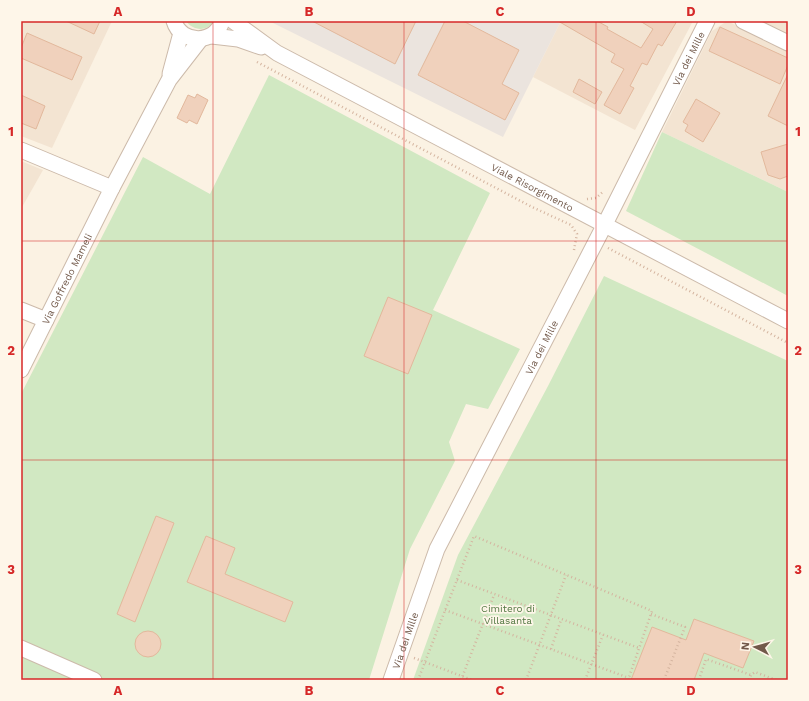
<svg xmlns="http://www.w3.org/2000/svg" width="809" height="701" font-family="'Work Sans',sans-serif">
  <style>
    .residential { fill: #f3e4d2 }
    .industrial { fill: #ebe4de }
    .green { fill: #d1e8c2 }
    .building { fill: #f0d1bc; stroke: #e2b89c }
    .lines { fill: none; stroke-linecap: round; stroke-linejoin: round }
    .minor-casing { stroke: #ccbaaa; stroke-width: 17 }
    .path { stroke: #d4b49f; stroke-width: 2.5; stroke-dasharray: 1 3; stroke-linecap: butt }
    .minor { stroke: #fff; stroke-width: 15 }
    .grid { fill: none; stroke: #d62828; stroke-width: 1; stroke-opacity: 0.55 }
    .labels { text-anchor: middle; stroke-width: 3.5; stroke-linejoin: round; paint-order: stroke }
    .street-label { font-size: 10px; fill: #72594a; stroke: #fef6e9 }
    .park-label { font-size: 10px; fill: #527842; stroke: #fef6e9 }
    .neatline { fill: none; stroke: #d62828; stroke-width: 1.5 }
    .grid-label { font-size: 13px; text-anchor: middle; font-weight: bold; fill: #d62828 }
  </style>
  <rect width="100%" height="100%" fill="#fbf2e3"/>
  <g class="residential">
    <polygon points="21,21 112,21 52,148 21,136"/>
    <polygon points="561,21 693,21 635,130 533,77"/>
    <polygon points="727,21 788,50 788,192 662,132 712,31"/>
    <polygon points="762,21 788,21 788,33"/>
    <polygon points="21,161 43,170 21,209"/>
  </g>
  <polygon class="industrial" points="269,21 561,21 503,137"/>
  <g class="green">
    <path d="M186,21H214C207,32 193,31 186,21Z"/>
    <polygon points="269,75 490,193 433,310 520,349 488,409 466,404 449,442 455,461 410,549 369,680 30,680 21,677 21,394 143,157 210,194"/>
    <polygon points="662,132 788,192 788,296 626,211"/>
    <polygon points="604,276 788,361 788,680 413,680 458,555 548,386"/>
  </g>
  <g class="building">
    <polygon points="66,21 100,21 94,34"/>
    <polygon points="312,21 416,21 395,64"/>
    <polygon points="445,21 463,21 519,50 502,84 519,93 505,120 418,75"/>
    <polygon points="558,21 597,21 608,27 607,29 641,48 653,29 640,21 677,21 662,46 658,44 647,65 642,63 630,86 634,88 620,114 604,105 624,69 611,62 615,54"/>
    <polygon points="720,27 788,58 788,65 780,84 709,51"/>
    <polygon points="27,33 82,57 72,80 21,58 21,48"/>
    <polygon points="788,74 788,126 768,116"/>
    <polygon points="579,79 602,92 595,104 573,92"/>
    <polygon points="197,94 208,100 197,124 189,120 187,123 177,118 188,95 195,98"/>
    <polygon points="21,95 45,106 36,129 21,123"/>
    <polygon points="696,99 720,113 703,142 685,131 688,125 683,122"/>
    <polygon points="788,144 788,176 780,179 768,175 761,152"/>
    <polygon points="388,297 432,315 408,374 364,356"/>
    <polygon points="156,516 174,523 135,622 117,614"/>
    <polygon points="206,536 235,548 225,574 293,602 285,622 187,582"/>
    <polygon points="694,619 754,641 743,668 704,653 694,680 631,680 652,627 686,640"/>
    <circle cx="148" cy="644" r="13"/>
  </g>
  <g class="lines">
    <defs>
      <g id="minor">
        <path d="M174,21C181,45 216,44 222,21"/>
        <path id="s1" d="M233,21L277,53L788,321"/>
        <polyline points="743,21 788,43"/>
        <polyline points="212,36 238,39 261,47"/>
        <polyline points="170,74 181,33"/>
        <polyline points="21,150 112,188"/>
        <polyline points="21,310 46,320"/>
        <path id="s2" d="M21,370L112,188L169,80L200,40"/>
        <polyline points="21,648 94,680"/>
        <path id="s3" d="M391,680L437,549L605,224L707,21"/>
      </g>
    </defs>
    <use href="#minor" class="minor-casing"/>
    <g class="path">
      <polyline points="257,62 532,207 571,225 577,234 574,250"/>
      <polyline points="587,199 596,198 604,191"/>
      <polyline points="608,248 788,343"/>
      <polyline points="457,580 639,648"/>
      <polyline points="445,610 629,678"/>
      <polyline points="651,614 685,627 664,680"/>
      <polyline points="551,649 561,620"/>
      <polyline points="414,658 472,680"/>
      <polyline points="418,680 474,536 652,611 628,680"/>
      <polyline points="461,680 494,595"/>
      <polyline points="526,680 566,575"/>
      <polyline points="585,680 603,635"/>
      <polyline points="699,680 706,659 751,675"/>
      <polyline points="749,680 751,675 755,672 776,680"/>
    </g>
    <use href="#minor" class="minor"/>
  </g>
  <path class="grid" d="M213,21V680M404,21V680M596,21V680M21,241H788M21,460H788"/>
  <g class="labels">
    <g class="street-label">
      <text dy="4" stroke="none"><textPath href="#s3" startOffset="690">Via dei Mille</textPath></text>
      <text dy="4" stroke="none"><textPath href="#s1" startOffset="343">Viale Risorgimento</textPath></text>
      <text dy="4" stroke="none"><textPath href="#s2" startOffset="102">Via Goffredo Mameli</textPath></text>
      <text dy="4" stroke="none"><textPath href="#s3" startOffset="366">Via dei Mille</textPath></text>
      <text dy="4" stroke="none"><textPath href="#s3" startOffset="42">Via dei Mille</textPath></text>
    </g>
    <g class="park-label">
      <text x="508" y="612">Cimitero di<tspan x="508" dy="12">Villasanta</tspan></text>
    </g>
  </g>
  <rect width="809" height="701" fill="none" stroke="#fef6e9" stroke-width="44"/>
  <g transform="translate(755 647) rotate(276)" stroke="#fef6e9" stroke-width="3" paint-order="stroke">
  <path d="M0-3L7 15L0 10L-7 15Z" fill="#72594a"/>
  <text y="-6" font-size="11" font-weight="bold" text-anchor="middle" fill="#72594a">N</text>
  </g>
  <rect x="22" y="22" width="765" height="657" class="neatline"/>
  <g class="grid-label">
    <text x="118" y="16">A</text>
    <text x="309" y="16">B</text>
    <text x="500" y="16">C</text>
    <text x="691" y="16">D</text>
    <text x="11" y="136">1</text>
    <text x="798" y="136">1</text>
    <text x="11" y="355">2</text>
    <text x="798" y="355">2</text>
    <text x="11" y="574">3</text>
    <text x="798" y="574">3</text>
    <text x="118" y="695">A</text>
    <text x="309" y="695">B</text>
    <text x="500" y="695">C</text>
    <text x="691" y="695">D</text>
  </g>
</svg>
